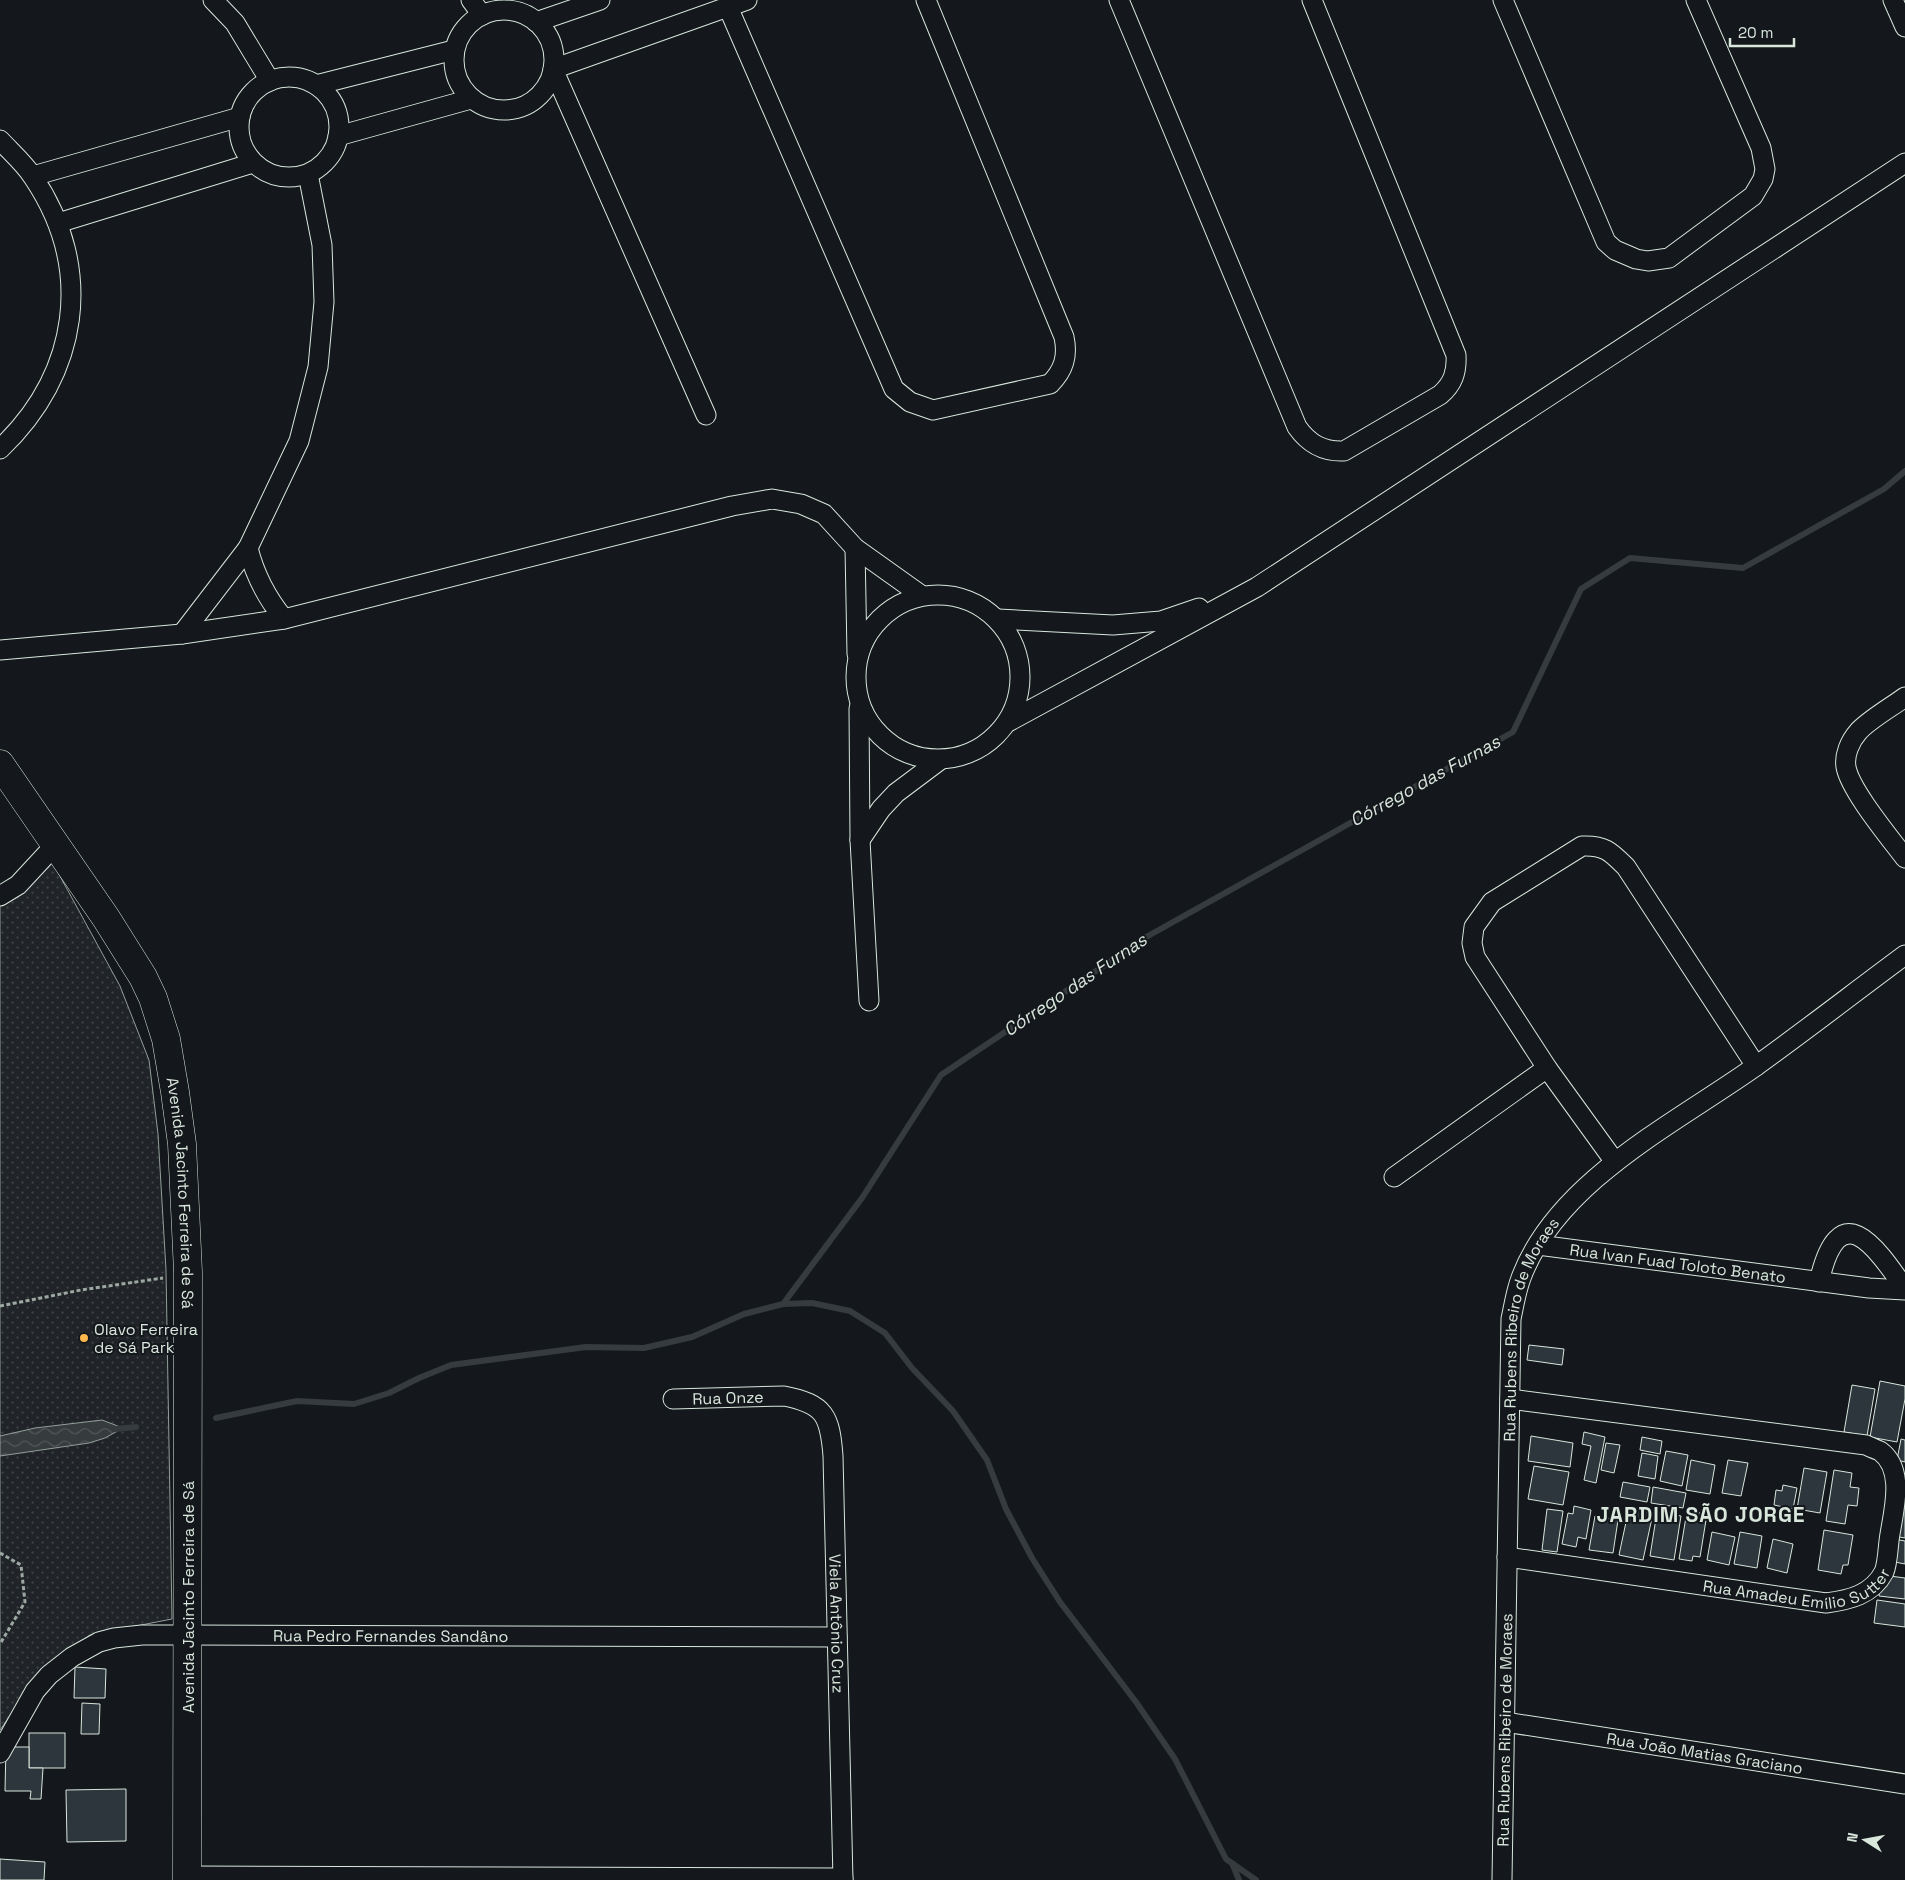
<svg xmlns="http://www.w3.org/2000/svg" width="1905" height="1880" font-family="'Space Grotesk',sans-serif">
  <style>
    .park { fill: url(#park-dots); stroke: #939e99 }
    .water { fill: url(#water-waves); stroke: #939e99 }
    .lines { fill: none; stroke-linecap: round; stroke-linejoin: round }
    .stream { stroke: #363b3e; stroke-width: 6 }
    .building { fill: #2c363c; stroke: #d8e6dc }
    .street-casing { stroke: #d8e6dc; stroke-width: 21 }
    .secondary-casing { stroke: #d8e6dc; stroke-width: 29 }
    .path { stroke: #9da8a2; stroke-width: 3; stroke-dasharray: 4 2.5; stroke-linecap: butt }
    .street { stroke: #14181c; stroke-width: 19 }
    .secondary { stroke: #14181c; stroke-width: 28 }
    .poi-dot { fill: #ffb74d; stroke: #14181c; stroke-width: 2 }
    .labels { text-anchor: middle; stroke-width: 4; stroke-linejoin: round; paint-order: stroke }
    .street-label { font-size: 16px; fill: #d8e6dc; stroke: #14181c }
    .poi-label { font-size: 16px; fill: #d8e6dc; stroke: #14181c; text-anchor: start }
    .water-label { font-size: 18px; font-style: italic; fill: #d8e6dc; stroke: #14181c }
    .district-label { font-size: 21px; font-weight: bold; letter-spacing: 1px; fill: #d8e6dc; stroke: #14181c }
  </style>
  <defs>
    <pattern id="park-dots" width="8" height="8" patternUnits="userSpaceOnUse" patternTransform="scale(1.25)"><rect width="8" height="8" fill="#202428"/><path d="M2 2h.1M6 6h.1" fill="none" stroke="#404447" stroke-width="1.8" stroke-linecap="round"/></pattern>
    <pattern id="water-waves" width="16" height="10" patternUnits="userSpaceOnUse" patternTransform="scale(1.25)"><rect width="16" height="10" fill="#363b3e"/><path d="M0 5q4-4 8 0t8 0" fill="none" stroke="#525759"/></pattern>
  </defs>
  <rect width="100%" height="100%" fill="#14181c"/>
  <polygon class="park" points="49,856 120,986 149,1060 158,1134 166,1270 172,1619 90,1635 43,1668 0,1730 0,898"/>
  <polygon class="water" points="102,1420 123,1428 105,1438 89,1443 0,1456 0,1436 35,1428"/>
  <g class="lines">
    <g class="stream">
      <polyline points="783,1304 862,1198 941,1075 1148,936 1513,732 1581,589 1630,558 1743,568 1884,489 1905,471"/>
      <polyline points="216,1418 297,1401 354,1404 389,1393 419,1378 451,1365 586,1347 644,1348 692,1337 744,1314 783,1304 812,1303 850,1311 885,1333 912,1368 953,1411 987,1460 1006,1509 1032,1558 1060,1602 1136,1702 1175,1759 1226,1859 1256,1880"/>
      <polyline points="115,1429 136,1427"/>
      <polyline points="1232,1863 1239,1880"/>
    </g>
  </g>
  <g class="building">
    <polygon points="1529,1345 1564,1349 1562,1365 1527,1360"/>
    <polygon points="1880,1381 1905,1386 1905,1399 1897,1442 1870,1437"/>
    <polygon points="1852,1385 1875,1389 1867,1436 1844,1432"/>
    <polygon points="1584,1432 1605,1437 1596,1483 1584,1480 1591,1446 1582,1444"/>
    <polygon points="1531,1436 1573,1443 1570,1467 1528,1461"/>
    <polygon points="1642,1437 1662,1441 1660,1454 1640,1450"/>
    <polygon points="1901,1439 1905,1440 1905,1462 1897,1460"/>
    <polygon points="1606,1443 1620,1445 1614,1473 1601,1470"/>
    <polygon points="1666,1451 1688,1455 1682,1486 1660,1481"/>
    <polygon points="1642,1453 1658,1456 1655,1479 1638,1476"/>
    <polygon points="1691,1460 1715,1465 1710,1494 1686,1490"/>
    <polygon points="1728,1460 1748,1463 1741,1496 1722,1493"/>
    <polygon points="1534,1466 1569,1472 1563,1505 1528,1499"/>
    <polygon points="1804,1468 1827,1472 1820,1513 1797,1509"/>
    <polygon points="1834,1470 1852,1473 1850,1487 1859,1488 1857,1506 1848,1505 1845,1524 1826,1521"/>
    <polygon points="1623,1482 1650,1487 1647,1502 1620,1497"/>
    <polygon points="1783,1485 1797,1488 1793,1509 1774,1505 1776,1490 1782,1491"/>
    <polygon points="1653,1487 1686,1493 1683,1508 1651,1503"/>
    <polygon points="1574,1506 1591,1510 1586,1539 1578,1537 1576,1547 1562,1544 1568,1513 1573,1514"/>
    <polygon points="1899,1507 1905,1508 1905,1538 1894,1536"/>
    <polygon points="1629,1508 1653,1513 1643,1560 1619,1555"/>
    <polygon points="1547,1509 1563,1511 1557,1552 1542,1550"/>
    <polygon points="1687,1511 1707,1514 1700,1557 1693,1556 1692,1561 1679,1559"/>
    <polygon points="1657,1512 1681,1516 1674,1560 1650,1556"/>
    <polygon points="1595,1516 1618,1520 1613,1553 1589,1550"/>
    <polygon points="1824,1530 1853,1535 1848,1565 1843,1565 1841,1574 1818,1570"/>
    <polygon points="1712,1532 1735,1537 1729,1565 1707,1560"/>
    <polygon points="1740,1532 1762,1536 1757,1568 1734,1564"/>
    <polygon points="1773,1539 1793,1544 1787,1573 1767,1568"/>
    <polygon points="1894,1539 1905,1541 1905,1564 1890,1561"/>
    <polygon points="1882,1575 1905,1578 1905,1599 1879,1596"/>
    <polygon points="1877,1600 1905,1604 1905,1627 1874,1623"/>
    <polygon points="75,1667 106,1669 105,1698 74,1698"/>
    <polygon points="82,1703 100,1704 99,1734 81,1734"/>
    <rect x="29" y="1733" width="36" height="35"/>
    <polygon points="6,1747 29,1747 29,1768 43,1768 41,1799 30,1799 31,1791 5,1791"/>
    <polygon points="126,1789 126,1841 67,1842 66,1790"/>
    <polygon points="0,1859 45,1862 44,1880 0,1880"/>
  </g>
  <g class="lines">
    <defs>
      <g id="street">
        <polyline points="213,0 235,23 270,81"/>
        <polyline points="471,0 482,15"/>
        <path d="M1119,0L1297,427C1309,444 1323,452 1344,451L1440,395C1453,384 1457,372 1456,355L1312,0"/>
        <polyline points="1503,0 1606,242 1615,250 1636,259 1648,261 1669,258 1753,196 1763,179 1765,169 1761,148 1696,0"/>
        <polyline points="1893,0 1905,27"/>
        <path d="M728,7L894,389L910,402L933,410L1050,384C1064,370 1068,356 1064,337L926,0"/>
        <circle cx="504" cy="60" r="50"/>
        <polyline points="536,22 600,0"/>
        <circle cx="289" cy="127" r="50"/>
        <polyline points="316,85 454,50"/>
        <polyline points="338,136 471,99"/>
        <path d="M0,140C11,152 25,164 33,177C95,269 79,374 0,449"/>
        <polyline points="33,176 240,117"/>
        <polyline points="58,223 253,163"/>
        <polyline points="706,415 553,69 747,0"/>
        <path d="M248,548C255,576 266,597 284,619"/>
        <polyline points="855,548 857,654"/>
        <circle cx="938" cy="677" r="82"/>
        <polyline points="998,619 1113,625 1161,621 1199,608"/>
        <polyline points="182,634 248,548 299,441 318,367 324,302 322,245 308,174"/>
        <polyline points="0,650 182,634 284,619 732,506 772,499 801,504 824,514 855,548 921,595"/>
        <path d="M1905,697C1893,706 1867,721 1858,732C1850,741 1844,755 1846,767C1850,790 1890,838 1905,858"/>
        <polyline points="859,708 860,840 869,1001"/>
        <polyline points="1008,722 1257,587 1905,163"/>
        <polyline points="860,840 881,809 896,793 940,760"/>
        <polyline points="0,896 18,885 56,844"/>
        <path d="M1615,1162L1547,1068L1475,957L1472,943L1474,927L1492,902L1582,846C1605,845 1611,852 1626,867L1756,1066"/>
        <polyline points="1394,1177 1547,1068"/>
        <path id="s1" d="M1538,1245L1869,1288L1905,1290"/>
        <path d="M1819,1282C1839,1194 1875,1245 1905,1289"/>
        <path id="s2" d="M673,1399L784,1396C825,1404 830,1416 833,1456L843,1880"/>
        <path id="s3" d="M1507,1557L1826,1603C1849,1600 1872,1595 1884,1572C1888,1563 1888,1544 1890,1534C1894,1509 1905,1469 1880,1451C1875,1449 1870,1447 1866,1445L1510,1399"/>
        <path id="s4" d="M1505,1722L1905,1784"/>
        <path id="s5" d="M0,1753L35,1691L49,1675L72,1657L99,1642L114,1638L142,1635H188L837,1637"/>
        <polyline points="187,1876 843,1878"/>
        <path id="s6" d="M1502,1880L1511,1319C1514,1305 1516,1291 1521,1278C1557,1181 1676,1123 1756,1066C1806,1030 1855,992 1905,955"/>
      </g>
      <g id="secondary">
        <path id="s7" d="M0,764L106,918L143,977L153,998L166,1039L175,1092L182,1144L188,1272L187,1880"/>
      </g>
    </defs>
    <use href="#street" class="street-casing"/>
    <use href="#secondary" class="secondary-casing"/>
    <g class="path">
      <polyline points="0,1306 81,1290 163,1278"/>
      <polyline points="0,1553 21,1565 25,1602 0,1644"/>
    </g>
    <use href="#street" class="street"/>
    <use href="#secondary" class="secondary"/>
  </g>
  <circle class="poi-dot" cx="84" cy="1338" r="5"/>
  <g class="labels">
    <g class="street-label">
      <text dy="6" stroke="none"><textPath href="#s7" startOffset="478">Avenida Jacinto Ferreira de Sá</textPath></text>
      <text dy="6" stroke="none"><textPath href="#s1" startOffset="141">Rua Ivan Fuad Toloto Benato</textPath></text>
      <text dy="6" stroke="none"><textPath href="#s6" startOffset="555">Rua Rubens Ribeiro de Moraes</textPath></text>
      <text dy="6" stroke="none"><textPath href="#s2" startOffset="55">Rua Onze</textPath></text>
      <text dy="6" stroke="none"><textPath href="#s3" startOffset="296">Rua Amadeu Emílio Sutter</textPath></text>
      <text transform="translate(188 1597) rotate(-90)" y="6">Avenida Jacinto Ferreira de Sá</text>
      <text dy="6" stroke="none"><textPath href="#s2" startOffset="366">Viela Antônio Cruz</textPath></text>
      <text dy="6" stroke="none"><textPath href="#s5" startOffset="445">Rua Pedro Fernandes Sandâno</textPath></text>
      <text dy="6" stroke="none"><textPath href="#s6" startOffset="150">Rua Rubens Ribeiro de Moraes</textPath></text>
      <text dy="6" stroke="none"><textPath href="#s4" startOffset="202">Rua João Matias Graciano</textPath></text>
    </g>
    <g class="poi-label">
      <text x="94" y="1335">Olavo Ferreira<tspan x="94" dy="18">de Sá Park</tspan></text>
    </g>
    <g class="water-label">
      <text transform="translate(1425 781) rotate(-29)" y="6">Córrego das Furnas</text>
      <text transform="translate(1075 985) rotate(-34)" y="6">Córrego das Furnas</text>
    </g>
    <g class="district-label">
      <text x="1701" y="1522">JARDIM SÃO JORGE</text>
    </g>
  </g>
  <g transform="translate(1865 1840) rotate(281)" stroke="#14181c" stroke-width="4" paint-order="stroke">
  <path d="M0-4L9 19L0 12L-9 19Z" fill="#d8e6dc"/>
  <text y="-8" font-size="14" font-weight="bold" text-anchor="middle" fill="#d8e6dc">N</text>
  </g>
  <path d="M1730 38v8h64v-8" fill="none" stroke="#d8e6dc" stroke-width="2.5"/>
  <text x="1738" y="38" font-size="15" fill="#d8e6dc" stroke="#14181c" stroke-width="4" paint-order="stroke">20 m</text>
</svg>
